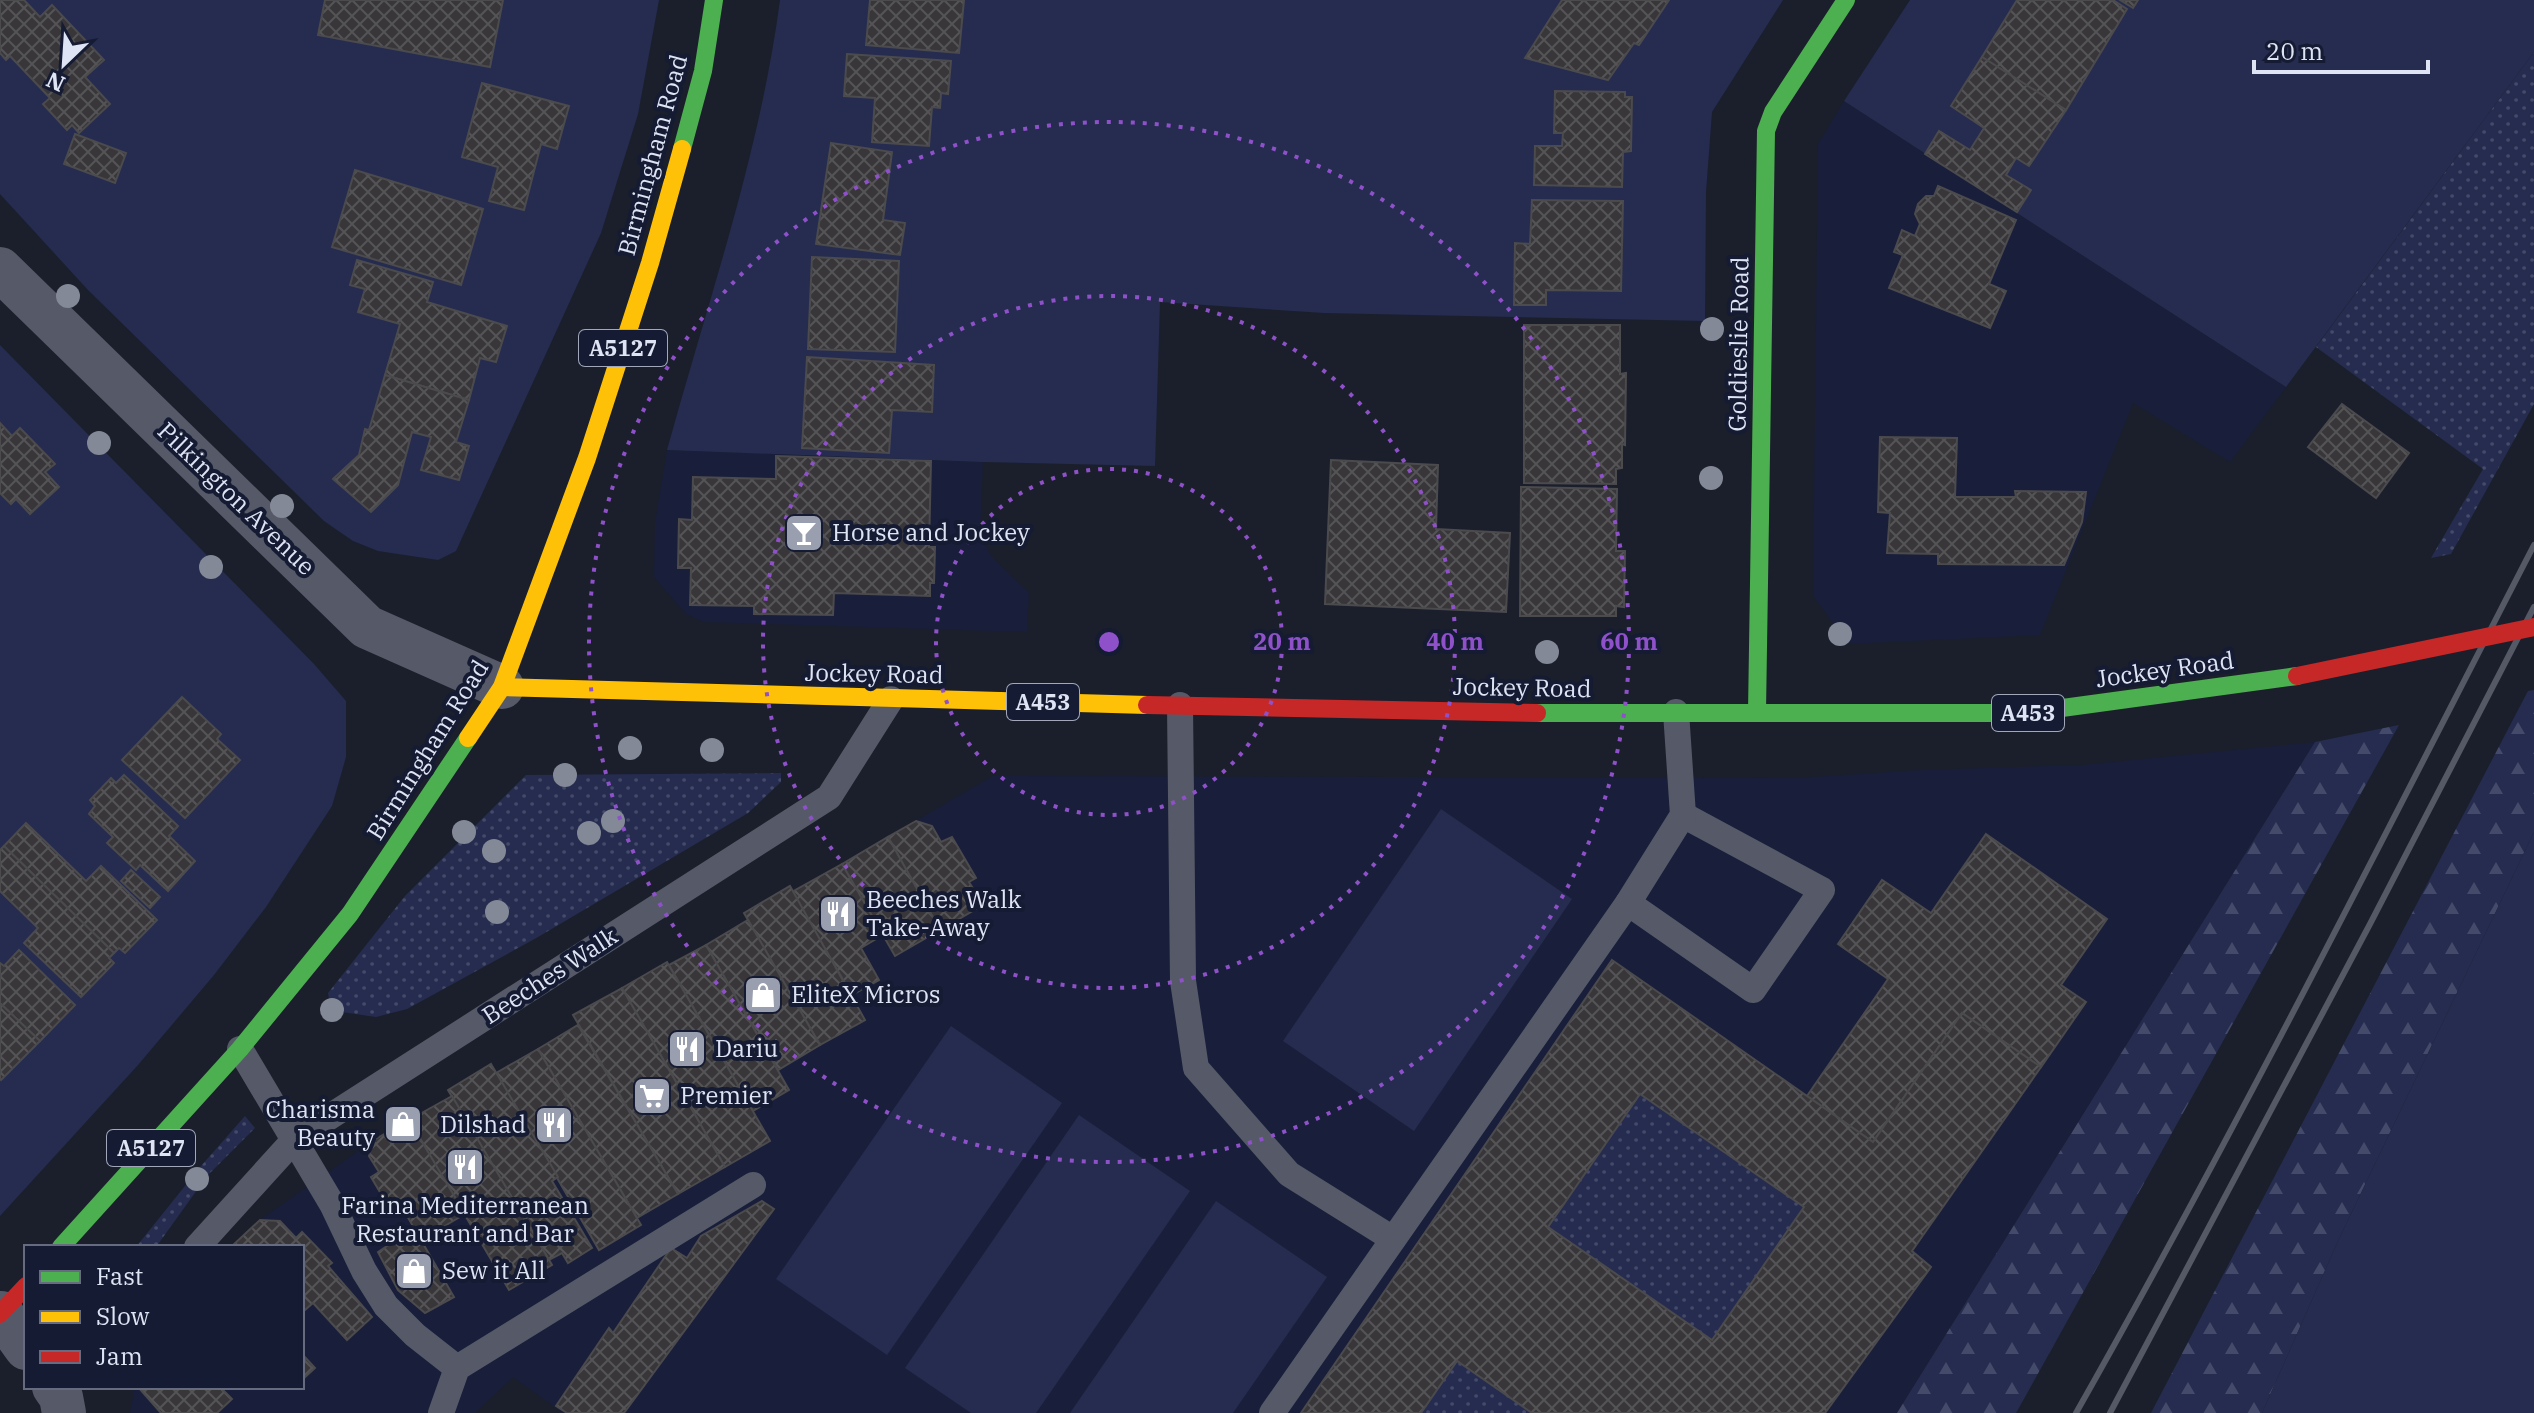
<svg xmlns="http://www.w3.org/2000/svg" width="2534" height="1413" font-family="'IBM Plex Serif',serif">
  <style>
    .built { fill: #191f3a }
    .grass { fill: url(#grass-dots) }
    .forest { fill: url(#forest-firs) }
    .garden { fill: #252c4f }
    .building { fill: url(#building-cross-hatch); stroke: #4b4a4d; stroke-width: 2; fill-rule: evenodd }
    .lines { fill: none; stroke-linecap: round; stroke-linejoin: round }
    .lane { stroke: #565a68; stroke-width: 26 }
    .street { stroke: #565a68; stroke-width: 44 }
    .fast { stroke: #4caf50; stroke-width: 18 }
    .slow { stroke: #ffc107; stroke-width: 18 }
    .jam { stroke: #c62828; stroke-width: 18 }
    .rail { stroke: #555865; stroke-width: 6 }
    .jam-bridge { stroke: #c62828; stroke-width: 18 }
    .tree { fill: #848998 }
    .ring { fill: none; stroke: #8f51ca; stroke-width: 4; stroke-dasharray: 4 8 }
    .labels { text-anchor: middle; stroke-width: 8; stroke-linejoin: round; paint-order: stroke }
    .shield { fill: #151b32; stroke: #a2a8ba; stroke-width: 2 }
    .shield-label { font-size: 22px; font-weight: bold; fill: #dfe4f5 }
    .street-label { font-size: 24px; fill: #dfe4f5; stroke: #151b32 }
    .poi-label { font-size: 24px; fill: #dfe4f5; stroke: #151b32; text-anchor: start }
    .centre { fill: #8f51ca; stroke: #151b32; stroke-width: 4 }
    .ring-label { font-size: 24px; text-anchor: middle; font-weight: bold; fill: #8f51ca; stroke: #151b32; stroke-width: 8; stroke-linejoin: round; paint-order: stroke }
  </style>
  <defs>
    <pattern id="grass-dots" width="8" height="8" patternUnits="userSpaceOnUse" patternTransform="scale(2)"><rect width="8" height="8" fill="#252c4f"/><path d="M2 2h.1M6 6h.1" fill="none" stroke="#444a69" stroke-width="1.8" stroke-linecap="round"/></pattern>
    <pattern id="forest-firs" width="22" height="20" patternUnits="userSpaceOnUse" patternTransform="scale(2)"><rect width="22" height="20" fill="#252c4f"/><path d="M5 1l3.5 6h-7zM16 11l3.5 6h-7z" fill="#444a69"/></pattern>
    <pattern id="building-cross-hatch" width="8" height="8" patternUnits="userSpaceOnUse" patternTransform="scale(2)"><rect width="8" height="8" fill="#383639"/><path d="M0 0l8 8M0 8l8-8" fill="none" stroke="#545356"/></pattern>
  </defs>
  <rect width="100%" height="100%" fill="#1b1f2c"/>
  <g class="built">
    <polygon points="1844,101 2286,387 2230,462 2133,403 2040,635 1849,644 1813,596 1818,144"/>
    <polygon points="667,450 983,462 980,534 991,556 1029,593 1027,632 704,622 686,614 654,577 655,523"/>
    <polygon points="2315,742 1897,1413 563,1413 513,1377 475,1413 130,1413 135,1387 302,1387 302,1247 231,1247 260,1220 374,1140 451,1096 448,1090 491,1064 496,1072 577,1025 573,1015 667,962 670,965 748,921 744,913 790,886 793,892 993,776 1796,778 1923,770 2082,765"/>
  </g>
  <g class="grass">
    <polygon points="2534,52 2534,404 2451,554 2431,558 2483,469 2316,347"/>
    <polygon points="781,773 781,782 748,813 538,937 407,1009 376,1017 342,1012 330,1004 328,993 405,896 526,775"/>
    <polygon points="1640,1094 1804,1207 1712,1340 1548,1227"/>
    <polygon points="245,1116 255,1128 207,1176 156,1247 136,1247 201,1166"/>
    <polygon points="1457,1361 1532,1413 1421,1413"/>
  </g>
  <g class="forest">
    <polygon points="2534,690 2534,832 2338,1241 2262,1413 2151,1413 2528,691"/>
    <polygon points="2399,725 2016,1413 1897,1413 2315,742"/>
  </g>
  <g class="garden">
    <polygon points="0,0 659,0 638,114 601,233 456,551 438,560 378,551 353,541 324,521 88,290 0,194"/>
    <path d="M780,0H1783L1712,112L1706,192L1705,321L1324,313L1160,302L1155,466L983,462L667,450C708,301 760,153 780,0Z"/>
    <polygon points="1910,0 2534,0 2534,52 2286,387 1844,101"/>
    <polygon points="0,345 314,664 346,701 346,757 332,806 266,907 214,975 138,1065 0,1216"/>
    <polygon points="1441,809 1572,899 1414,1131 1283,1041"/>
    <polygon points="2534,832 2534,1413 2262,1413 2338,1241"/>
    <polygon points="951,1026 1062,1103 887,1355 776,1279"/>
    <polygon points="1079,1115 1190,1191 1036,1413 971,1413 905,1368"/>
    <polygon points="1216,1201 1327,1277 1233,1413 1070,1413"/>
  </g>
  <g class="building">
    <polygon points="0,0 24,0 40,17 52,5 104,60 85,77 110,104 79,133 72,125 67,130 43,104 50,98 10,56 6,60 0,53"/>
    <polygon points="325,0 503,0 490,67 318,35"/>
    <polygon points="870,0 964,0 959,53 866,45"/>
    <polygon points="1562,0 1669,0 1639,45 1634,43 1608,80 1525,58"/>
    <polygon points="2017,0 2113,0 2127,9 2066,110 1982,57"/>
    <polygon points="2120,0 2138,0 2133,8"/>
    <polygon points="847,54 951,61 948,94 941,93 940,108 932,107 929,146 872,142 875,98 844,96"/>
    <polygon points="1982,57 2066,110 2029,166 2016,158 2006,175 2031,190 2017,212 1925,154 1939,131 1970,150 1984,128 1951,106"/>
    <polygon points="482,83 569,106 557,149 541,144 524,210 489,201 498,167 462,157"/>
    <polygon points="1555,91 1625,92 1625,97 1632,97 1631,151 1623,152 1622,187 1534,185 1535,146 1562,146 1563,133 1554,133"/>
    <polygon points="75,134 126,153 115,183 64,164"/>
    <polygon points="831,143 892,152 883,220 905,223 900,255 816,244"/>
    <polygon points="355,170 483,209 461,285 332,247"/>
    <polygon points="1938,186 2016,220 1989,284 2006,291 1990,328 1889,288 1903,255 1894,252 1902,230 1915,236 1920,224 1915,214 1918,204 1926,196 1934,196"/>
    <polygon points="1532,200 1623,201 1621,291 1546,290 1546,305 1514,305 1515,243 1530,244"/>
    <polygon points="812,257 899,261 895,352 808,349"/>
    <polygon points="357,260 433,282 427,302 507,326 496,362 480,358 469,400 385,375 400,324 358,312 365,289 350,285"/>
    <polygon points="1524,325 1620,325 1620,374 1626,373 1625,445 1622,444 1622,468 1616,469 1616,484 1524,483"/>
    <polygon points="807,357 934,365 932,412 892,410 889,453 802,448"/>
    <polygon points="385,375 469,400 456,442 469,446 459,480 421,470 431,437 412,432 398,485 371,512 333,479 359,455 365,429 369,430"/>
    <polygon points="2342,404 2409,453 2376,498 2308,447"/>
    <polygon points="0,423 12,436 20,428 55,464 45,472 59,487 30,514 16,499 11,504 0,493"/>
    <polygon points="1880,437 1957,438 1955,497 2016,497 2015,491 2086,492 2082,522 2064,565 1938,564 1938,554 1887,553 1890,513 1878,512"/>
    <polygon points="776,456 931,461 929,547 935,547 934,583 930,583 930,596 834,593 833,615 754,614 754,606 690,605 691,568 678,568 679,519 692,520 693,477 776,479"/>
    <polygon points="1331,460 1438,465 1436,529 1510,533 1506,612 1325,604"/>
    <polygon points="1521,487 1617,489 1616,551 1625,551 1624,607 1616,606 1616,616 1520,616"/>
    <polygon points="182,697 221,734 217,739 240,760 185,818 122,760"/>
    <polygon points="124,775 178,826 169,836 195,861 168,891 140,865 136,870 107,843 113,837 89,814 95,806 90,800 111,778 116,783"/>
    <polygon points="916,821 932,826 941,842 952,837 976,878 969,882 983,905 940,930 888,837"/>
    <polygon points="26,823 86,881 101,866 157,920 125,953 119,948 114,953 4,846"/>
    <polygon points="1986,834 2107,919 2061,985 2086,1002 2041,1067 1962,1013 1873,1142 1807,1096 1888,979 1838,944 1882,880 1931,913"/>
    <polygon points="888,837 940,930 895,956 842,864"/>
    <polygon points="4,846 114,953 109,958 114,963 81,997 24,943 38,928 0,891 0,850"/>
    <polygon points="842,864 883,935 861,948 879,980 852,995 792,892"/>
    <polygon points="131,870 160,897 150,908 121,881"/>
    <polygon points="790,886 865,1020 820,1045 744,913"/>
    <polygon points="748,920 820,1045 778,1070 706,945"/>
    <polygon points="706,945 789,1090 753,1111 669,965"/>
    <polygon points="19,950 75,1005 40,1041 0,1003 0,963 4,966"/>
    <path d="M1612,960L1873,1142L1962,1013L2041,1067L1912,1251L1931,1267L1825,1413H1532L1457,1361L1421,1413H1301ZM1640,1094L1804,1207L1712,1340L1548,1227Z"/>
    <polygon points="667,962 770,1141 725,1167 622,988"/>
    <polygon points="622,988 725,1167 678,1194 573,1015"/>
    <polygon points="0,1003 40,1041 1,1080 0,1079"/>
    <polygon points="578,1025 678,1194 637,1218 538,1049"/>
    <polygon points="538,1049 641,1225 599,1250 496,1073"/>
    <polygon points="491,1064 558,1177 552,1181 592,1248 568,1263 562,1253 549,1260 448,1090"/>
    <polygon points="452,1096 552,1265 509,1290 409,1120"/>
    <polygon points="409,1120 465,1214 421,1240 403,1209 393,1214 371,1177 379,1172 369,1156 374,1140"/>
    <polygon points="762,1201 774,1209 624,1413 567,1413 556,1406 609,1328 613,1333 671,1248 687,1258 701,1236"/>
    <polygon points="260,1220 280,1221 296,1238 302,1232 332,1263 328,1266 372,1317 347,1340 313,1303 304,1311 302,1309 302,1247 231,1247"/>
    <polygon points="414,1228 454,1297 425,1313 398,1290 378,1252"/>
    <polygon points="302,1354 315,1368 302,1380"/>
    <polygon points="138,1387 220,1387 232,1399 217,1413 161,1413"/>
  </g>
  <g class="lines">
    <g class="lane">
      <polyline points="1180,705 1183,981 1196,1068 1289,1174 1393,1239"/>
      <polyline points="1628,903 1753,990 1822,890 1683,815"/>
      <polyline points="240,1049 332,1204 364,1271 386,1306 415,1335 457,1368"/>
      <polyline points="197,1247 295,1139 829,797 891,699"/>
      <polyline points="441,1413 457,1368 753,1185"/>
      <polyline points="1272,1413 1628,903 1683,815 1676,712"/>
    </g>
    <g class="street">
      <polyline points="0,269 367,627 502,687"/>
      <polyline points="1,1313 26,1348"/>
      <polyline points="54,1387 61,1397 64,1413"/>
    </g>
    <g class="fast">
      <polyline points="682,149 703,71 714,0"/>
      <polyline points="1757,712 1766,131 1773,112 1846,0"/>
      <polyline points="1537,713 2026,713 2297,676"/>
      <polyline points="61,1247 240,1049 350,914 468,738"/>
    </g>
    <g class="slow">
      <polyline points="502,687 1147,705"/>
      <polyline points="468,738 502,687 587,458 650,263 682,149"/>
    </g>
    <g class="jam">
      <polyline points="1147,705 1537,713"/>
      <polyline points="0,1314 26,1286"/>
    </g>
    <g class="rail">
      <path d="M2076,1413C2237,1129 2384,836 2534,545"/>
      <polyline points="2110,1413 2370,924 2534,607"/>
    </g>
    <polyline class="jam-bridge" points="2297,676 2534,627"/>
  </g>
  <g class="tree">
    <circle cx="68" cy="296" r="12"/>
    <circle cx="1712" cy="329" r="12"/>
    <circle cx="99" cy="443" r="12"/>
    <circle cx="1711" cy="478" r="12"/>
    <circle cx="282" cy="506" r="12"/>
    <circle cx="211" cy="567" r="12"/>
    <circle cx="1840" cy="634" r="12"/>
    <circle cx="1547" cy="652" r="12"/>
    <circle cx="630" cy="748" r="12"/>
    <circle cx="712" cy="750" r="12"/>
    <circle cx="565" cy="775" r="12"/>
    <circle cx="613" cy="821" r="12"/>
    <circle cx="464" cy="832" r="12"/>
    <circle cx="589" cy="833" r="12"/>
    <circle cx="494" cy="851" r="12"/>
    <circle cx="497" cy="912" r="12"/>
    <circle cx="332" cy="1010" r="12"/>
    <circle cx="197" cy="1179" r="12"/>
  </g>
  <g class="ring">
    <circle cx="1109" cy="642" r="173"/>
    <circle cx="1109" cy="642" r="346"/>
    <circle cx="1109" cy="642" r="520"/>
  </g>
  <defs>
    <symbol id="bar-square" viewBox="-11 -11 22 22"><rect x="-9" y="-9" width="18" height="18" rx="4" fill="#9a9faf" stroke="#151b32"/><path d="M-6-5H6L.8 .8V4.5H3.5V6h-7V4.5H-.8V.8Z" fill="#fff"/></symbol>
    <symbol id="restaurant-square" viewBox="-11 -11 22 22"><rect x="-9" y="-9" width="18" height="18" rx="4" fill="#9a9faf" stroke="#151b32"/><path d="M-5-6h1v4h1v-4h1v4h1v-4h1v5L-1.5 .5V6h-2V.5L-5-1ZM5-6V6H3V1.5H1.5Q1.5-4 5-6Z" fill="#fff"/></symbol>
    <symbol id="shop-square" viewBox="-11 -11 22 22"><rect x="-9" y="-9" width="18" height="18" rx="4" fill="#9a9faf" stroke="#151b32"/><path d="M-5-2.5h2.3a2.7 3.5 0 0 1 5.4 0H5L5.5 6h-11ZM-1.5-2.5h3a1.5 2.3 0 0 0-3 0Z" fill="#fff"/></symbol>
    <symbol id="supermarket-square" viewBox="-11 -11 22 22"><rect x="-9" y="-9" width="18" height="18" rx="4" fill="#9a9faf" stroke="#151b32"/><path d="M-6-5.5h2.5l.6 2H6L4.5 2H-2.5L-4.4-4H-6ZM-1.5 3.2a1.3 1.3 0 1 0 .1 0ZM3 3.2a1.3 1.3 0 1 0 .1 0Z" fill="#fff"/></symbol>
  </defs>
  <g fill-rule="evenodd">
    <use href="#bar-square" x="782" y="511" width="44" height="44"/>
    <use href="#restaurant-square" x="816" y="892" width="44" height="44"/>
    <use href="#shop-square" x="741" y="973" width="44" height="44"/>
    <use href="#restaurant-square" x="665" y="1027" width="44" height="44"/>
    <use href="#supermarket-square" x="630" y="1074" width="44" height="44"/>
    <use href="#shop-square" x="381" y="1102" width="44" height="44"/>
    <use href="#restaurant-square" x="532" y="1103" width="44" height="44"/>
    <use href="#restaurant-square" x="443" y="1145" width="44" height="44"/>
    <use href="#shop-square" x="392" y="1249" width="44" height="44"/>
  </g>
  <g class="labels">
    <g class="shield">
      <rect x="579" y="330" width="88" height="36" rx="6"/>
      <rect x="1007" y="684" width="72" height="36" rx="6"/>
      <rect x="1992" y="695" width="72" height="36" rx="6"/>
      <rect x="107" y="1130" width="88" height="36" rx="6"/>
    </g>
    <g class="shield-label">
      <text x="623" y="356">A5127</text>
      <text x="1043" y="710">A453</text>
      <text x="2028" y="721">A453</text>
      <text x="151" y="1156">A5127</text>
    </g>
    <g class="street-label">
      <text transform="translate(653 155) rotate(-75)" y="8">Birmingham Road</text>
      <text transform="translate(1739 344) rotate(-89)" y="8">Goldieslie Road</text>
      <text transform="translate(236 499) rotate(44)" y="8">Pilkington Avenue</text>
      <text transform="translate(2165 670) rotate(-8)" y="8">Jockey Road</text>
      <text transform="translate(874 674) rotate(1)" y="8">Jockey Road</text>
      <text transform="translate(1522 688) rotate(1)" y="8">Jockey Road</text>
      <text transform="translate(428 750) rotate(-58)" y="8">Birmingham Road</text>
      <text transform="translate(550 976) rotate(-33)" y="8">Beeches Walk</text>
    </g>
    <g class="poi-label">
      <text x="832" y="541">Horse and Jockey</text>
      <text x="866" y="908">Beeches Walk<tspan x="866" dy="28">Take-Away</tspan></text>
      <text x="791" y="1003">EliteX Micros</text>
      <text x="715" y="1057">Dariu</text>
      <text x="680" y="1104">Premier</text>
      <text x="375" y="1118" text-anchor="end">Charisma<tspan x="375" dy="28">Beauty</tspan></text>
      <text x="526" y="1133" text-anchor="end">Dilshad</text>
      <text x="465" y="1214" text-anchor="middle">Farina Mediterranean<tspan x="465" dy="28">Restaurant and Bar</tspan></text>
      <text x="442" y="1279">Sew it All</text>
    </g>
  </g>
  <circle cx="1109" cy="642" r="12" class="centre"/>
  <g class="ring-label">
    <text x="1282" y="650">20 m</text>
    <text x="1455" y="650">40 m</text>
    <text x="1629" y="650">60 m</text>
  </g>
  <rect x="24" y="1245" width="280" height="144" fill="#151b32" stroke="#666b80" stroke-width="2"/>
  <rect x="40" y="1271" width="40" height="12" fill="#4caf50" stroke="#666b80" stroke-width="2"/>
  <text x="96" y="1285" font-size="24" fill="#dfe4f5">Fast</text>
  <rect x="40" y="1311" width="40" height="12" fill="#ffc107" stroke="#666b80" stroke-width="2"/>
  <text x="96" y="1325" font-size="24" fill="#dfe4f5">Slow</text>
  <rect x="40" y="1351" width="40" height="12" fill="#c62828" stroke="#666b80" stroke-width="2"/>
  <text x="96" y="1365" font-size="24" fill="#dfe4f5">Jam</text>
  <g transform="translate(64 64) rotate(205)" stroke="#151b32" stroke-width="6" paint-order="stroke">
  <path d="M0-6L14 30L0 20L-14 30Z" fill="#dfe4f5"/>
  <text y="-12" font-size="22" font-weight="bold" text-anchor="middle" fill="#dfe4f5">N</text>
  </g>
  <path d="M2254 60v12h174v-12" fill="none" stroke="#dfe4f5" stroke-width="4"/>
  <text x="2266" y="60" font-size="24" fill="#dfe4f5" stroke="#151b32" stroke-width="6" paint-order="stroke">20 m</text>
</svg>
